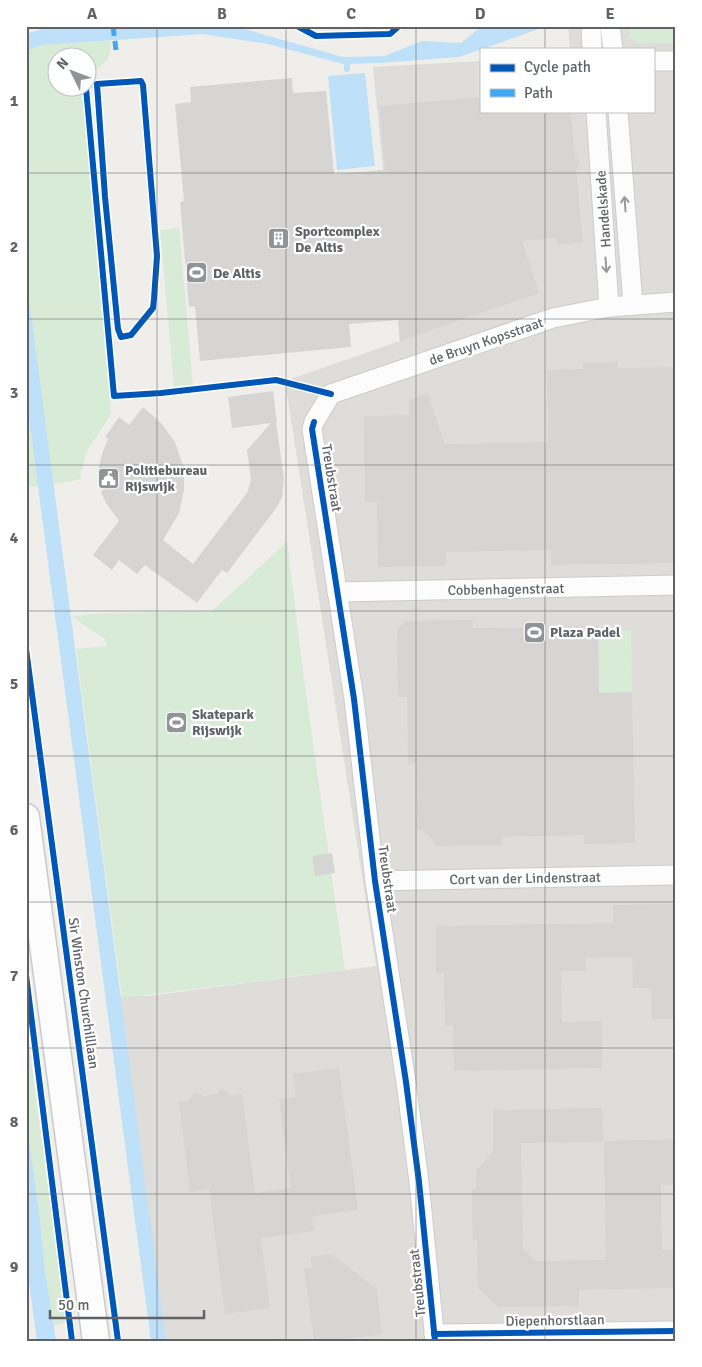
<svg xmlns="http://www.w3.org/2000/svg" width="702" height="1367" font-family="Signika,sans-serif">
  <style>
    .industrial { fill: #dfddda }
    .green { fill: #d8ebd6 }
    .water { fill: #bfe0f9 }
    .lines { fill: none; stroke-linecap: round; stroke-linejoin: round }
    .stream { stroke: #bfe0f9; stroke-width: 6 }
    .building { fill: #d6d5d3 }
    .street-casing { stroke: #cbcccc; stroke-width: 21 }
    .secondary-casing { stroke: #cacacb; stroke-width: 29 }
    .street { stroke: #fdfcfc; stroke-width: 19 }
    .secondary { stroke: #fdfcfc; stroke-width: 26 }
    .quiet { stroke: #3fa9f5; stroke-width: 5; stroke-dasharray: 10 5; stroke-linecap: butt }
    .cycleway-casing { stroke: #fff; stroke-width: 9 }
    .cycleway { stroke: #0057b8; stroke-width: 6 }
    .oneway { stroke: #96999c }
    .grid { fill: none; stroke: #5f6368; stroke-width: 1; stroke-opacity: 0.55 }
    .labels { text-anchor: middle; stroke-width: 4.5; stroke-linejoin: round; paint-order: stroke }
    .street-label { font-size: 14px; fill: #5f6368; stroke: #fff }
    .poi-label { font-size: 14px; font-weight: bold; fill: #5f6368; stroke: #fff; text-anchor: start }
    .neatline { fill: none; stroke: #5f6368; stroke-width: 2 }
    .grid-label { font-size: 16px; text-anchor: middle; font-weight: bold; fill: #5f6368 }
  </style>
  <rect width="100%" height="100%" fill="#efeeea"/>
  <polygon class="industrial" points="568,26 676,26 676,1341 159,1341 115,996 149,996 376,966 285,381 400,341 373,67 481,61 481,111 653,111 653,49 570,49"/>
  <g class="green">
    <polygon points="628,26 676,26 676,43 639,44 630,37"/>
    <path d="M110,40C113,62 102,64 88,76V58H58V88H83L111,414L87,451L79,480L53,484L26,275V51L42,45Z"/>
    <polygon points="179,228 193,385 174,386 160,230"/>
    <polygon points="26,396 38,486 26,487"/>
    <polygon points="287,542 303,672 345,970 122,998 76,649 107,646 105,639 72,617 89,614 212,611"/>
    <polygon points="631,630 632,692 599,693 598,631"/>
    <polygon points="26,1025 66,1318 63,1324 53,1325 44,1263 40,1220 26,1116"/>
  </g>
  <g class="water">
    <polygon points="80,26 234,26 343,57 384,56 422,41 461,43 482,26 539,26 539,29 459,57 379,63 343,64 268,44 203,34 42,45 26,51 26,34 42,29"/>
    <polygon points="365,73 375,166 337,170 328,76"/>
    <polygon points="26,275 166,1341 151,1341 26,396"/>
    <polygon points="26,1116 40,1220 44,1263 56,1341 37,1341 26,1261"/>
  </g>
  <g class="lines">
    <polyline class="stream" points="347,64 347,69"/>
  </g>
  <g class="building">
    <polygon points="292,78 293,93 326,91 334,174 385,170 379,106 481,97 481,111 570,111 575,155 580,162 576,169 583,242 557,245 556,238 522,241 539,293 400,341 398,320 349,324 351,347 200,361 195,306 189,307 180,202 184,201 175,104 191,102 190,87"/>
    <polygon points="618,362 618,368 676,367 676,563 551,565 551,550 446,552 446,566 378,567 377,502 365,502 364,416 409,415 409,400 427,393 445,444 548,442 547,370 583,369 583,363"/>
    <polygon points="273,391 277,423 276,423 284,478 282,497 277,507 227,573 222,570 197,603 145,565 137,574 119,560 112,570 93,555 119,521 106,503 101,492 110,480 98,472 102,454 108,439 105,437 119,417 129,425 143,407 161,423 175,442 184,469 184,490 179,513 163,540 193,564 247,493 251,480 247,450 271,423 232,428 228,397"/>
    <polygon points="473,620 473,628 598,626 599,693 632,692 635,843 584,844 584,835 502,837 502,845 434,846 434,841 422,830 417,830 416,763 408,764 407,697 398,697 397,629 406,621"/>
    <polygon points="332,853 335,873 315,876 312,856"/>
    <polygon points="676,904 676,1019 652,1019 651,988 633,988 632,957 585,958 586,971 561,971 562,1022 602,1021 602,1068 454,1071 453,1025 445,1026 444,973 436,973 436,926 613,923 613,905"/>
    <polygon points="339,1068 358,1210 312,1216 314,1231 261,1238 270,1308 225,1314 209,1189 190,1192 179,1102 188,1101 196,1092 204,1096 217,1094 222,1088 231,1096 242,1094 255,1193 291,1188 279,1099 296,1097 293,1074"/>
    <polygon points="602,1108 603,1142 521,1143 523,1248 536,1261 606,1260 604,1141 676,1139 676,1185 661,1185 662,1250 676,1250 676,1288 579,1290 579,1306 498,1307 478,1288 477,1240 473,1241 472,1218 472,1189 476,1189 476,1171 493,1151 493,1110"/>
    <polygon points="331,1254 377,1289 382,1334 331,1341 314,1341 304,1268 312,1267 310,1257"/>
  </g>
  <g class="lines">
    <defs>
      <g id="street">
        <polyline points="591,26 592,49"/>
        <polyline points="610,26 613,49"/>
        <polyline points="653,61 676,61"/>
        <polyline points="596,111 609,307"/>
        <polyline points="618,111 633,305"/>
        <polyline points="337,592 676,585"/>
        <polyline points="375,881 676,875"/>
        <polyline points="434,1334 676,1331"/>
        <polyline points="435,1341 419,1182 406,1082 375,881 354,699 312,429 314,422 331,394 553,318 609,307 676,302"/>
      </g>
      <polyline id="secondary" points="26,817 96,1341"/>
    </defs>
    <use href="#street" class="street-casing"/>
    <use href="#secondary" class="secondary-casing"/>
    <use href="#street" class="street"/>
    <use href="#secondary" class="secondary"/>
    <polyline class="quiet" points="113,26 116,50"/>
    <defs>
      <g id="cycleway">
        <polyline points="297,26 316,36 390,34 399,26"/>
        <polygon points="141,81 143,85 157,256 154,299 153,308 131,335 121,337 118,329 105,197 97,84"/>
        <polyline points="86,88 114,396 161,393 276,380 331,394"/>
        <polyline points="314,422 312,429 354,699 375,881 406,1082 419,1182 435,1341"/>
        <polyline points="26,649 118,1341"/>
        <polyline points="26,975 72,1341"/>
        <polyline points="434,1334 676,1331"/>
      </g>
    </defs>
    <use href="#cycleway" class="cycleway-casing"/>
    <use href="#cycleway" class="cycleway"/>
  </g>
  <defs><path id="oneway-shaft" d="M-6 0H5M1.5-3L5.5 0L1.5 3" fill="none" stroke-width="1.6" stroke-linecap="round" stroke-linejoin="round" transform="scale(1.25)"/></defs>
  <g class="oneway">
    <use href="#oneway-shaft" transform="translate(625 204) rotate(-94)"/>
    <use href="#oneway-shaft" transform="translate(606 265) rotate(86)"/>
  </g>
  <path class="grid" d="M157,26V1341M286,26V1341M416,26V1341M545,26V49M545,111V1341M26,173H676M26,319H676M26,465H676M26,611H676M26,756H676M26,902H676M26,1048H676M26,1194H676"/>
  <defs>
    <symbol id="building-square" viewBox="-11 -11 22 22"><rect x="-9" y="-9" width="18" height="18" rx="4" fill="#919496" stroke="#fff"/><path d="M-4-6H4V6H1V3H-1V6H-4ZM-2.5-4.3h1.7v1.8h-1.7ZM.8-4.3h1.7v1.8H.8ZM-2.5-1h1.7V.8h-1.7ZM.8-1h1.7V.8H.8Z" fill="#fff"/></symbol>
    <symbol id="stadium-square" viewBox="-11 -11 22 22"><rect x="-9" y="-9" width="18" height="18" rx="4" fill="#919496" stroke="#fff"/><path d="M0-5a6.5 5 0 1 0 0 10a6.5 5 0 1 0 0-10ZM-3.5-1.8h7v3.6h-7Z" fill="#fff"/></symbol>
    <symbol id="civic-square" viewBox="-11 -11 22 22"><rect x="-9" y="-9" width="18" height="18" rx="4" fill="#919496" stroke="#fff"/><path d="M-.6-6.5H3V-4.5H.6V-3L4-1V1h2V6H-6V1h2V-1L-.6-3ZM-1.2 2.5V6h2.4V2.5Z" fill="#fff"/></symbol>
  </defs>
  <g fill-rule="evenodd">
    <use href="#building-square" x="266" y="226" width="25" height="25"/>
    <use href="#stadium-square" x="184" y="260" width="25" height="25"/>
    <use href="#civic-square" x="96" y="466" width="25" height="25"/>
    <use href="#stadium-square" x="522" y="620" width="25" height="25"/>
    <use href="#stadium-square" x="164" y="710" width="25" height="25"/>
  </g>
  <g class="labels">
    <g class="street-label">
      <text transform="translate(603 209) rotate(-94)" y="5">Handelskade</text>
      <text transform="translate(486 341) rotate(-19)" y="5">de Bruyn Kopsstraat</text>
      <text transform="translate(332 478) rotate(81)" y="5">Treubstraat</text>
      <text transform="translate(506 589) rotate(-1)" y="5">Cobbenhagenstraat</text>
      <text transform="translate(525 878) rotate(-1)" y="5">Cort van der Lindenstraat</text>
      <text transform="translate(388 879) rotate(82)" y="5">Treubstraat</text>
      <text transform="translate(84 993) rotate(82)" y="5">Sir Winston Churchilllaan</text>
      <text transform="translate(417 1283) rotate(-96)" y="5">Treubstraat</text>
      <text transform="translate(555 1320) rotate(-1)" y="5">Diepenhorstlaan</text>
    </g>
    <g class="poi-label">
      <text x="295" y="236">Sportcomplex<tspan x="295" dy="16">De Altis</tspan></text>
      <text x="213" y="278">De Altis</text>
      <text x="125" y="475">Politiebureau<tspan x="125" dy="16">Rijswijk</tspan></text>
      <text x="550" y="637">Plaza Padel</text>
      <text x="192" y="719">Skatepark<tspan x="192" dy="16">Rijswijk</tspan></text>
    </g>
  </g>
  <rect width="702" height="1367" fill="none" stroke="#ffffff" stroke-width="55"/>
  <rect x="480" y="48" width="175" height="65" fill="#ffffff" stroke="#bfc1c3"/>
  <rect x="490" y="64" width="25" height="8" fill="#0057b8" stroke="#bfc1c3"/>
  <text x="524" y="72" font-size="15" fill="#5f6368">Cycle path</text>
  <rect x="490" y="89" width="25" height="8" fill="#3fa9f5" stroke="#bfc1c3"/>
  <text x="524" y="98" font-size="15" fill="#5f6368">Path</text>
  <g transform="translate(72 72) rotate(312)"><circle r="24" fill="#ffffff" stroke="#bfc1c3"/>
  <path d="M0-4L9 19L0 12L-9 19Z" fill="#919496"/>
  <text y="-8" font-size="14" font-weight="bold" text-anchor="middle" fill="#5f6368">N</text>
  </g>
  <path d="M50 1310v8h154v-8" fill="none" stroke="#5f6368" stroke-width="2.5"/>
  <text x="58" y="1310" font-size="15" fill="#5f6368" stroke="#ffffff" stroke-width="4" paint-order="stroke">50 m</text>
  <rect x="28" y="28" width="646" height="1312" class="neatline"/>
  <g class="grid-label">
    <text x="92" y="19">A</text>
    <text x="222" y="19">B</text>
    <text x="351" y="19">C</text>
    <text x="480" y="19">D</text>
    <text x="610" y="19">E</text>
    <text x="14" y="106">1</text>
    <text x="14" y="252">2</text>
    <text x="14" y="398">3</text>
    <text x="14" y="543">4</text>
    <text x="14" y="689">5</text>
    <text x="14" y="835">6</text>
    <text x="14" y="981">7</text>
    <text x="14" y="1127">8</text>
    <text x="14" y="1272">9</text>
  </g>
</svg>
